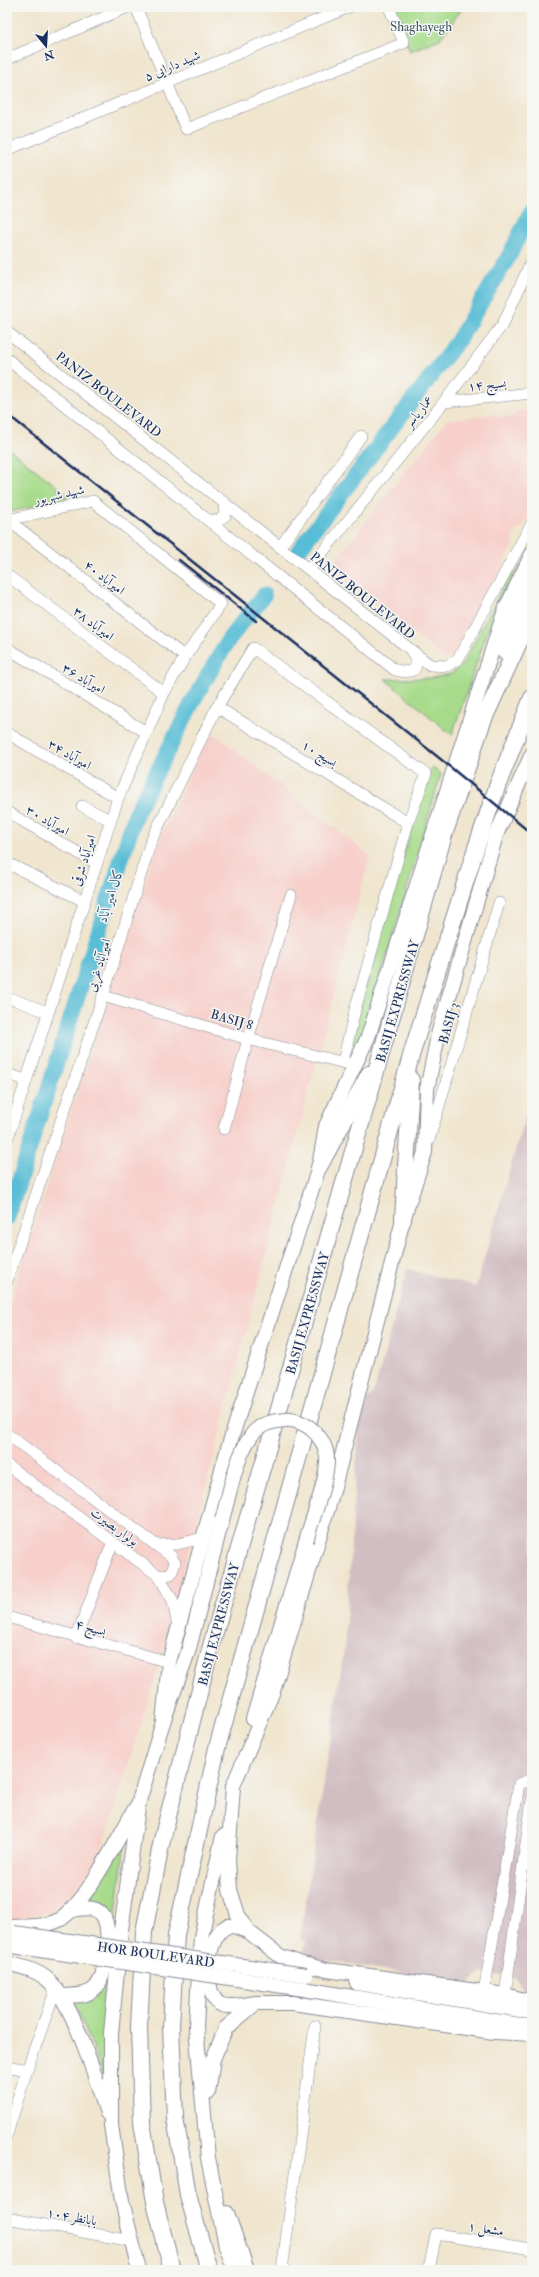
<svg xmlns="http://www.w3.org/2000/svg" width="539" height="2277" font-family="'IM FELL Double Pica',Amiri,serif">
  <style>
    .built { fill: #f7d0cb }
    .industrial { fill: #d2bec2 }
    .green { fill: #a7db8b; stroke: #618574 }
    .lines { fill: none; stroke-linecap: round; stroke-linejoin: round }
    .river { stroke: #58bdd6; stroke-width: 16 }
    .minor-casing { stroke: #868a96; stroke-width: 12 }
    .major-casing { stroke: #868a96; stroke-width: 16 }
    .highway-casing { stroke: #868a96; stroke-width: 18 }
    .minor { stroke: #fff; stroke-width: 11 }
    .major { stroke: #fff; stroke-width: 14 }
    .highway { stroke: #fff; stroke-width: 16 }
    .rail { stroke: #1b2f5e; stroke-width: 2.5 }
    .major-bridge-casing { stroke: #868a96; stroke-width: 16; stroke-linecap: butt }
    .major-bridge { stroke: #fff; stroke-width: 14 }
    .labels { text-anchor: middle; stroke-width: 3; stroke-linejoin: round; paint-order: stroke }
    .park-label { font-size: 13px; fill: #3e5a69; stroke: #f6f6f2 }
    .street-label { font-size: 13px; fill: #1b2f5e; stroke: #f6f6f2 }
    .water-label { font-size: 14px; font-style: italic; fill: #2d5a82; stroke: #f6f6f2 }
  </style>
  <rect width="100%" height="100%" fill="#f6f6f2"/>
  <filter id="ink" filterUnits="userSpaceOnUse"><feTurbulence type="fractalNoise" baseFrequency=".025" numOctaves="2"/><feDisplacementMap in="SourceGraphic" scale="8" xChannelSelector="R" yChannelSelector="G"/><feConvolveMatrix kernelMatrix="1 2 1 2 8 2 1 2 1" color-interpolation-filters="sRGB"/></filter>
  <filter id="wash" filterUnits="userSpaceOnUse"><feTurbulence type="fractalNoise" baseFrequency=".012" numOctaves="4" result="noise"/><feDisplacementMap in="SourceGraphic" scale="16" xChannelSelector="R" yChannelSelector="G"/><feGaussianBlur stdDeviation="0.9" result="paint"/><feColorMatrix in="noise" values="0 0 0 0 0 0 0 0 0 0 0 0 0 0 0 0 0 1.4 0 .05"/><feComposite in="paint" operator="in"/></filter>
  <g filter="url(#wash)">
    <rect width="100%" height="100%" fill="#f0e5ce"/>
    <g class="built">
      <polygon points="532,410 532,509 522,527 515,531 512,537 514,544 455,656 445,659 335,571 334,562 447,420 493,414 500,418 513,416 518,411"/>
      <polygon points="210,730 370,856 159,1666 100,1856 60,1909 7,1922 7,1311 156,847"/>
    </g>
    <polygon class="industrial" points="532,1092 532,1993 526,1993 515,1978 481,1973 468,1984 319,1959 304,1951 306,1941 300,1939 344,1650 359,1425 366,1402 375,1389 407,1269 476,1287"/>
    <g class="green">
      <polygon points="391,7 463,7 440,39 410,51"/>
      <polygon points="7,447 70,497 7,513"/>
      <polygon points="532,530 532,538 494,613 452,735 385,679 432,678 451,674 463,664"/>
      <polygon points="433,768 441,774 364,1033 361,1038 349,1045 428,772"/>
      <polygon points="125,1842 115,1921 103,1904 89,1899"/>
      <polygon points="109,1982 104,2078 75,2003 91,2002"/>
    </g>
    <g class="lines">
      <g class="river">
        <polyline points="298,551 457,342 509,256 532,210"/>
        <polyline points="7,1219 136,813 193,701 229,639 264,595"/>
      </g>
    </g>
  </g>
  <g filter="url(#ink)">
    <g class="lines">
      <defs>
        <g id="minor">
          <polyline points="136,7 186,129 404,43 389,7"/>
          <polyline points="7,59 128,7"/>
          <polyline points="7,150 349,7"/>
          <polyline points="7,332 430,665 447,666 458,659 532,523"/>
          <polyline points="7,359 395,670 406,672 414,670 417,663 412,653"/>
          <polyline points="444,402 532,393"/>
          <polyline points="7,520 93,501 221,604 185,657 164,693 118,798 7,1140"/>
          <polyline points="8,520 185,657"/>
          <polyline points="209,520 217,521 225,516 224,502"/>
          <polyline points="280,547 361,436"/>
          <polyline points="309,569 444,402 503,324 532,260"/>
          <polyline points="7,575 164,693"/>
          <polyline points="7,648 146,732"/>
          <polyline points="217,707 408,823"/>
          <polyline points="7,733 118,798"/>
          <polyline points="82,806 110,820"/>
          <polyline points="7,812 96,863"/>
          <polyline points="7,863 84,901"/>
          <polyline points="103,996 248,1039 349,1064"/>
          <polyline points="7,997 47,1012"/>
          <polyline points="7,1074 26,1080"/>
          <polyline points="224,1129 248,1039 291,895"/>
          <polyline points="429,1140 499,903"/>
          <polyline points="7,1281 103,996 151,841 217,707 253,648 426,774 408,823 355,1010 343,1062"/>
          <polyline points="7,1434 156,1545 178,1544 203,1538"/>
          <polyline points="7,1465 159,1576 173,1601 178,1627"/>
          <polyline points="156,1545 171,1556 175,1563 171,1574 159,1576"/>
          <polyline points="7,1617 169,1662"/>
          <polyline points="76,1638 113,1542"/>
          <polyline points="484,1992 519,1784 532,1779"/>
          <polyline points="505,1995 532,1800"/>
          <polyline points="7,2066 27,2070"/>
          <polyline points="7,2134 27,2070 56,1988"/>
          <polyline points="7,2218 132,2241"/>
          <polyline points="282,2270 315,2026"/>
          <polyline points="429,2270 436,2234 532,2249"/>
        </g>
        <g id="major">
          <polyline points="532,754 496,835 439,1031 427,1089 425,1152 403,1220 333,1491 273,1691 233,1786 228,1860 230,1890 238,1915 249,1932 280,1956 299,1963 327,1970 505,1995 532,2002"/>
          <polyline points="253,1719 306,1541"/>
          <polyline points="163,1722 169,1662 228,1448 319,1167 326,1126 368,1037 505,610 532,554"/>
          <polyline points="223,1836 201,1937 196,2027 208,2158 226,2246 235,2270"/>
          <path d="M7,1927C25,1926 45,1928 61,1919C86,1903 120,1834 136,1807"/>
          <path d="M249,1932C243,1930 236,1925 229,1926C206,1930 200,1997 222,2005C231,2008 247,2004 256,2003"/>
          <path d="M7,1963C21,1967 35,1969 47,1979C73,2001 96,2079 107,2113"/>
          <polyline points="357,1983 532,2012"/>
          <polyline points="304,1989 532,2027"/>
          <path d="M61,1996C71,1995 86,1997 94,1989C103,1981 104,1967 106,1955C110,1924 108,1900 70,1911"/>
          <polyline points="208,2093 213,2059 226,2028 256,2003 292,2003 494,2032 532,2034"/>
          <polyline points="227,2213 247,2270"/>
          <polyline points="139,2270 122,2201 111,2125 111,2033 121,1930 139,1801 163,1722 188,1652 222,1520"/>
        </g>
        <g id="highway">
          <polyline points="505,652 526,585 532,574"/>
          <polyline points="319,1167 369,1074"/>
          <polyline points="403,1220 411,1080"/>
          <polyline points="172,2270 155,2202 142,2123 139,2027 144,1932 162,1840 211,1646 443,838 483,721 532,614"/>
          <polyline points="209,2270 188,2195 175,2118 171,2027 176,1935 217,1748 413,1049 476,848 498,784 532,698"/>
        </g>
      </defs>
      <use href="#minor" class="minor-casing"/>
      <use href="#major" class="major-casing"/>
      <use href="#highway" class="highway-casing"/>
      <use href="#minor" class="minor"/>
      <use href="#major" class="major"/>
      <use href="#highway" class="highway"/>
      <g class="rail">
        <polyline points="7,414 438,757 532,834"/>
        <polyline points="179,560 256,621"/>
      </g>
      <defs>
        <g id="major-bridge">
          <path d="M222,1520C230,1493 235,1459 251,1436C259,1424 272,1421 286,1420C294,1419 302,1423 309,1427C318,1434 326,1445 327,1458C328,1479 312,1519 306,1541"/>
          <polyline points="14,1933 306,1975"/>
          <polyline points="13,1946 304,1989"/>
        </g>
      </defs>
      <use href="#major-bridge" class="major-bridge-casing"/>
      <use href="#major-bridge" class="major-bridge"/>
    </g>
  </g>
  <g class="labels">
    <g class="park-label">
      <text x="421" y="31">Shaghayegh</text>
    </g>
    <g class="street-label">
      <text transform="translate(172 65) rotate(-23)" y="5">شهید دارایی ۵</text>
      <text transform="translate(487 384) rotate(-5)" y="5">بسیج ۱۴</text>
      <text transform="translate(109 394) rotate(38)" y="5">PANIZ BOULEVARD</text>
      <text transform="translate(418 411) rotate(-51)" y="5">عمار یاسر</text>
      <text transform="translate(59 494) rotate(-13)" y="5">شهید شهریور</text>
      <text transform="translate(105 577) rotate(38)" y="5">امیرآباد ۴۰</text>
      <text transform="translate(363 595) rotate(39)" y="5">PANIZ BOULEVARD</text>
      <text transform="translate(94 623) rotate(37)" y="5">امیرآباد ۳۸</text>
      <text transform="translate(84 678) rotate(31)" y="5">امیرآباد ۳۶</text>
      <text transform="translate(320 753) rotate(31)" y="5">بسیج ۱۰</text>
      <text transform="translate(70 754) rotate(30)" y="5">امیرآباد ۳۴</text>
      <text transform="translate(48 820) rotate(30)" y="5">امیرآباد ۳۰</text>
      <text transform="translate(83 860) rotate(-72)" y="5">امیرآباد شرقی</text>
      <text transform="translate(98 965) rotate(-73)" y="5">امیرآباد غربی</text>
      <text transform="translate(397 1001) rotate(-74)" y="5">BASIJ EXPRESSWAY</text>
      <text transform="translate(232 1019) rotate(16)" y="5">BASIJ 8</text>
      <text transform="translate(448 1023) rotate(-74)" y="5">BASIJ 3</text>
      <text transform="translate(307 1313) rotate(-74)" y="5">BASIJ EXPRESSWAY</text>
      <text transform="translate(115 1526) rotate(36)" y="5">بولوار بصیرت</text>
      <text transform="translate(218 1624) rotate(-75)" y="5">BASIJ EXPRESSWAY</text>
      <text transform="translate(91 1627) rotate(15)" y="5">بسیج ۴</text>
      <text transform="translate(156 1954) rotate(8)" y="5">HOR BOULEVARD</text>
      <text transform="translate(72 2216) rotate(10)" y="5">بابانظر ۱۰۴</text>
      <text transform="translate(486 2228) rotate(9)" y="5">مشعل ۱</text>
    </g>
    <g class="water-label">
      <text transform="translate(110 895) rotate(-72)" y="5">کال امیر آباد</text>
    </g>
  </g>
  <rect width="539" height="2277" fill="none" stroke="#f6f6f2" stroke-width="24"/>
  <g transform="translate(46 46) rotate(162)" stroke="#f6f6f2" stroke-width="3" paint-order="stroke">
  <path d="M0-3L7 15L0 10L-7 15Z" fill="#1b2f5e"/>
  <text y="-6" font-size="11" font-weight="bold" text-anchor="middle" fill="#1b2f5e">N</text>
  </g>
</svg>
